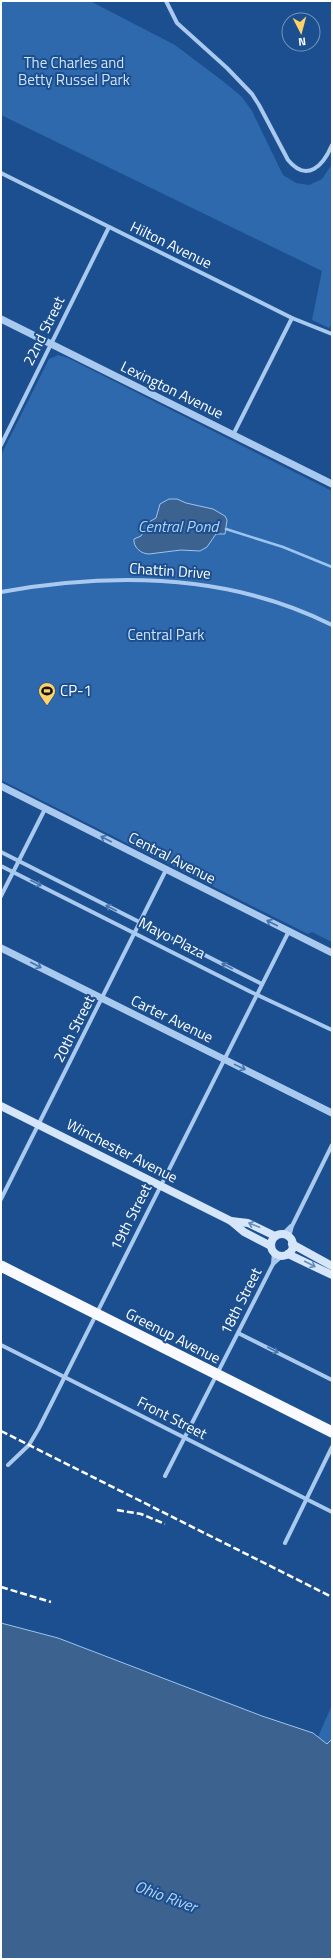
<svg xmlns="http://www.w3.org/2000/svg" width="333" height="1960" font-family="'Titillium Web',sans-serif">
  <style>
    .green { fill: #2e69ad }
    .water { fill: #3c6290; stroke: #9cc4f0 }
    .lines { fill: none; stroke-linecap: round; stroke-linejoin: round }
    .stream { stroke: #9cc4f0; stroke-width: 2.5 }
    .minor { stroke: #a9c9ee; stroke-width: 4 }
    .tertiary { stroke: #a9c9ee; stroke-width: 7 }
    .secondary { stroke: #d6e6fa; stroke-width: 8 }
    .trunk { stroke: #f8faff; stroke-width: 11 }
    .rail { stroke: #fff; stroke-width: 2.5; stroke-dasharray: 7 3; stroke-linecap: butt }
    .oneway { stroke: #4674ac }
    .oneway2 { stroke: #668bba }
    .labels { text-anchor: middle; stroke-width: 4; stroke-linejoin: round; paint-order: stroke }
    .park-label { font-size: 15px; fill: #cfe3fa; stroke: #1b4f8f }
    .street-label { font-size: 15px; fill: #fff; stroke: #1b4f8f }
    .poi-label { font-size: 15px; fill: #fff; stroke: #1b4f8f; text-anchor: start }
    .water-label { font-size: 16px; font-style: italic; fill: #b5d3f5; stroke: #1b4f8f }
  </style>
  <rect width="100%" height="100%" fill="#1b4f8f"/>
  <g class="green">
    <polygon points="1,1 90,1 175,45 224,82 242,97 252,111 283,175 296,183 309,185 322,179 332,164 332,324 329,328 312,320 322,271 1,115"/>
    <polygon points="58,355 68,358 332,491 332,942 312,932 308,934 1,780 1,455 49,359"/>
    <polygon points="332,1705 332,1739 327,1744 318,1737"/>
  </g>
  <g class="water">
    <path d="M169,499H177L186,503L213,509L225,516L227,520L225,534H216L207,547L200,551L181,550L149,554C141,554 133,547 134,539L141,536L149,522L156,518L160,504Z"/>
    <polygon points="1,1623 58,1638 262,1716 313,1733 327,1744 332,1739 332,1959 1,1959"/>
  </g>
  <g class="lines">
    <polyline class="stream" points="226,529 283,547 332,567"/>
    <g class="minor">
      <path d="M166,1L177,23L227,68L252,94L259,105L288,160C307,183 323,166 332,145"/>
      <polyline points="1,173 292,318 332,334"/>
      <polyline points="233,435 292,318"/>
      <polyline points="1,445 109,227"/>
      <path d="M1,592C113,572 229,573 332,625"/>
      <polyline points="1,852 262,984"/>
      <polyline points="1,866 251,992 332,1030"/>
      <polyline points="1,896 45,809"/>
      <polyline points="1,1199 166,870"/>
      <polyline points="283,1234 291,1226"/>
      <polyline points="289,1237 292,1226 332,1145"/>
      <polyline points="273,1264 274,1252"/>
      <polyline points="238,1333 332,1380"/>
      <polyline points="1,1345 332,1512"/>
      <polyline points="8,1465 29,1445 39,1428 289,931"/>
      <polyline points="165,1476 273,1264 282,1256"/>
      <polyline points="285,1543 332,1447"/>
    </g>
    <g class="tertiary">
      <polyline points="1,319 332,484"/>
      <polyline points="1,786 332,953"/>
      <polyline points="1,948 332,1113"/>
    </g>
    <g class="secondary">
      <polyline points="1,1106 231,1221 244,1232 271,1246"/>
      <polyline points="231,1221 248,1223 275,1236"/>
      <circle cx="282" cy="1245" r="11"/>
      <polyline points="292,1244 332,1266"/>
      <polyline points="288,1254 332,1275"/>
    </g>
    <polyline class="trunk" points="1,1266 332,1432"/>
    <g class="rail">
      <polyline points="1,1431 332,1597"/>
      <polyline points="117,1510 141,1514 165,1524"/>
      <polyline points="1,1587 51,1602"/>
    </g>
  </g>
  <defs><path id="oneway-shaft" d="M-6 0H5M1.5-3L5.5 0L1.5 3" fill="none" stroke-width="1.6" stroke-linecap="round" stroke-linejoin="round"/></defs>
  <g class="oneway">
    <use href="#oneway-shaft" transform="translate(106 839) rotate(-153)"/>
    <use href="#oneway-shaft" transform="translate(36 883) rotate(27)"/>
    <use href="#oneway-shaft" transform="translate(111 908) rotate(-153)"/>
    <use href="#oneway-shaft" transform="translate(272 923) rotate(-153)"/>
    <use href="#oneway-shaft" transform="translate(36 965) rotate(27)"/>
    <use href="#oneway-shaft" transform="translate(227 966) rotate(-153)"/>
    <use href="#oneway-shaft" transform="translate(240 1067) rotate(26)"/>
    <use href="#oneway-shaft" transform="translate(273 1350) rotate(27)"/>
  </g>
  <g class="oneway2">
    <use href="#oneway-shaft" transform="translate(254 1225) rotate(-158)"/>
    <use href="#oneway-shaft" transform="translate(310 1264) rotate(27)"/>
  </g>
  <defs>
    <symbol id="stadium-pin" viewBox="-11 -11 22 30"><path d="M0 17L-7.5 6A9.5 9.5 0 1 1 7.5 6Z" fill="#ffd166" stroke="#1b4f8f"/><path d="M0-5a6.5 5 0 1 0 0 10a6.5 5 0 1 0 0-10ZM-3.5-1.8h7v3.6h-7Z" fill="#111"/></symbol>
  </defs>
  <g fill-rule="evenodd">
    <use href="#stadium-pin" x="37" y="681" width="20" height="27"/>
  </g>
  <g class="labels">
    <g class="park-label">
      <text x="74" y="68">The Charles and<tspan x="74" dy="17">Betty Russel Park</tspan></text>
      <text x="166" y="640">Central Park</text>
    </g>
    <g class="street-label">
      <text transform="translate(171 245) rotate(26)" y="5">Hilton Avenue</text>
      <text transform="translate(44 331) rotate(-64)" y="5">22nd Street</text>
      <text transform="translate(172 390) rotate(26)" y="5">Lexington Avenue</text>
      <text transform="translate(170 571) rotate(4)" y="5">Chattin Drive</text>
      <text transform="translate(172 858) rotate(27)" y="5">Central Avenue</text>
      <text transform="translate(172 938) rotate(27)" y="5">Mayo Plaza</text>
      <text transform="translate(172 1019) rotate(26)" y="5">Carter Avenue</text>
      <text transform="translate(74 1029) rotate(-63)" y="5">20th Street</text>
      <text transform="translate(122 1151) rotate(27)" y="5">Winchester Avenue</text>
      <text transform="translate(131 1217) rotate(-63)" y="5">19th Street</text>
      <text transform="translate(241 1301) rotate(-63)" y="5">18th Street</text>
      <text transform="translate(173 1336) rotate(27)" y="5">Greenup Avenue</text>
      <text transform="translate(172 1418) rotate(27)" y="5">Front Street</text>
    </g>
    <g class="poi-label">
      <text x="60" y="696">CP-1</text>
    </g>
    <g class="water-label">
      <text x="178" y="532">Central Pond</text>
      <text transform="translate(166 1896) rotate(20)" y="6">Ohio River</text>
    </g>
  </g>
  <rect width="333" height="1960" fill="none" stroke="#ffffff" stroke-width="4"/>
  <g transform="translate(301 32) rotate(174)"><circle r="19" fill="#1b4f8f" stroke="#7695bc"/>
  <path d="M0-3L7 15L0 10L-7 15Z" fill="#ffd166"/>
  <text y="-6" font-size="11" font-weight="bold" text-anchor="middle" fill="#ffffff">N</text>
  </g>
</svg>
